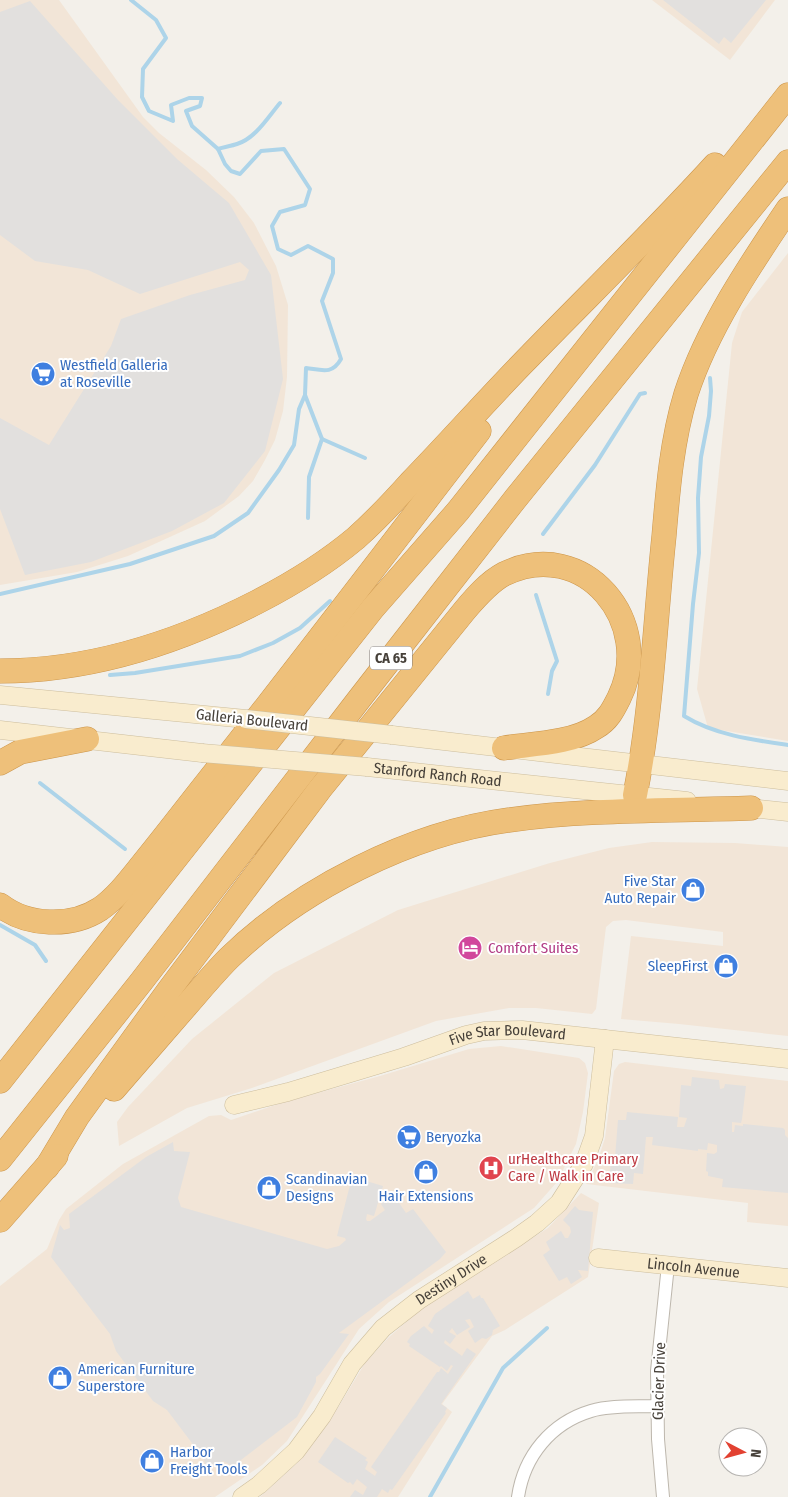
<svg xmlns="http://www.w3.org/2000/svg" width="788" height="1497" font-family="'Fira Sans Condensed',sans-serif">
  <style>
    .commercial { fill: #f2e5d7 }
    .parking { fill: #e2e0de }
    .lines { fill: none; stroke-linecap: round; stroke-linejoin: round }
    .stream { stroke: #add4e9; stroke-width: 4 }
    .street-casing { stroke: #bdb7ad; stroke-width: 14 }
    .secondary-casing { stroke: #cdbe9e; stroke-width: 19 }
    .highway-casing { stroke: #cc954a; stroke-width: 25 }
    .street { stroke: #fff; stroke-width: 12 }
    .secondary { stroke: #f9ecce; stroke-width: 18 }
    .highway { stroke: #eec07a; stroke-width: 24 }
    .secondary-bridge-casing { stroke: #cdbe9e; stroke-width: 19; stroke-linecap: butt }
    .secondary-bridge { stroke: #f9ecce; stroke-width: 18 }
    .labels { text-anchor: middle; stroke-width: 4; stroke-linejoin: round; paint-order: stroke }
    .shield { fill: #fff; stroke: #7e7974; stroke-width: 1 }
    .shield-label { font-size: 14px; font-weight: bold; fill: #464039 }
    .shop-label { font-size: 15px; fill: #366cbe; stroke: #fff; text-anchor: start }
    .street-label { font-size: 15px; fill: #464039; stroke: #fff }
    .hotel-label { font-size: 15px; fill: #b23c85; stroke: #fff; text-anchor: start }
    .health-label { font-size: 15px; fill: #be3a42; stroke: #fff; text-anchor: start }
  </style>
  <rect width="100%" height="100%" fill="#f3f0ea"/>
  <g class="commercial">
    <polygon points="0,0 59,0 143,117 159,133 206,170 234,197 254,223 276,266 288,305 287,377 283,411 275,440 265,460 253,481 239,496 205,521 128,556 77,572 0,585"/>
    <polygon points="652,0 775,0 730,60"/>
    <polygon points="788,253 788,741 708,728 697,689 732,343 742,312"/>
    <polygon points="652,842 735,843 788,847 788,1036 679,1024 621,1019 631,936 723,946 723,932 626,920 613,921 606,927 596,1009 592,1014 536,1008 509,1008 436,1021 252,1088 187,1108 119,1146 117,1122 128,1107 192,1039 274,973 398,910 550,863 609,848"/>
    <polygon points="501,1046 579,1058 585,1063 588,1073 583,1112 576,1144 557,1182 534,1208 389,1302 359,1329 287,1441 262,1465 215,1497 0,1497 0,1286 47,1249 59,1220 66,1209 123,1164 209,1116 221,1115 231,1120 284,1102 380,1076 469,1049"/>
    <polygon points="625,1062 788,1081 788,1226 747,1222 748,1203 586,1184 598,1160 605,1138 614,1071 619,1064"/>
    <polygon points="581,1193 599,1203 588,1277 505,1330 492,1336 442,1404 452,1412 398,1497 260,1497 297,1463 339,1406 365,1363 388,1338 421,1309 548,1228"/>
  </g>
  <g class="parking">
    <polygon points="663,0 766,0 731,43 724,37 719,44"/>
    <polygon points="30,1 118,100 177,159 229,203 271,275 283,379 265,451 224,503 172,531 91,562 25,575 0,509 0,418 49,445 111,346 121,319 190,295 245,280 249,270 240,262 140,294 88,270 35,261 0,235 0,12"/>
    <polygon points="692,1077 719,1080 720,1089 724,1088 725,1084 746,1086 742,1119 741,1123 732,1122 732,1132 734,1132 735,1125 743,1126 743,1124 783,1128 785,1130 785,1135 788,1138 788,1193 722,1187 723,1179 708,1176 708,1172 706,1171 707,1153 714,1154 717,1152 717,1145 708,1143 707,1150 698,1149 698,1151 652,1145 653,1137 646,1137 643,1174 634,1173 633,1184 609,1183 611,1161 621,1162 624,1159 623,1158 615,1157 618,1120 626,1120 627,1112 678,1117 677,1127 684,1127 687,1118 679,1117 681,1085 691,1086"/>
    <polygon points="173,1142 174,1151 190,1152 178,1198 181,1207 327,1249 339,1246 346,1240 345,1238 337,1236 351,1181 362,1184 363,1180 383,1186 374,1216 367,1214 366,1219 367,1221 370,1221 385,1210 381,1204 384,1201 383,1200 393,1194 406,1213 413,1209 446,1252 440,1259 339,1333 349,1334 320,1374 316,1377 316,1382 297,1417 233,1466 223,1461 206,1468 204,1459 167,1410 153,1401 116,1351 110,1334 51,1257 60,1225 64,1230 70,1228 69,1214 146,1157"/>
    <polygon points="575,1206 579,1210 593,1212 588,1271 578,1270 582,1277 571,1284 567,1277 559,1281 543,1255 550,1250 546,1242 561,1231 565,1238 568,1238 571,1232 570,1227 563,1220"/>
    <polygon points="468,1291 473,1299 480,1295 481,1298 483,1298 500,1326 493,1330 492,1335 486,1339 482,1338 475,1343 468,1331 474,1327 470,1319 465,1320 470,1327 457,1335 452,1328 449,1332 456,1336 450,1344 445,1340 444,1343 462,1356 467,1348 476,1354 441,1404 447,1408 445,1412 446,1413 392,1490 390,1489 388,1493 382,1489 377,1497 350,1497 355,1490 363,1495 367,1487 357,1479 353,1485 350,1482 348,1483 318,1462 335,1437 367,1458 365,1460 368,1462 365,1469 375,1476 377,1472 371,1467 437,1372 439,1372 441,1368 448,1374 453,1366 451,1365 447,1371 441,1366 440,1367 409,1346 410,1344 407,1342 411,1336 424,1326 432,1334 434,1330 428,1326 435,1314"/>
  </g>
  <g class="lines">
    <g class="stream">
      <path d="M131,0L156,20L166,38L143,69L142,97L149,111L173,121L171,105L189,98H202L200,106L186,111L192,126L218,149L225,164L231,171L240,174L261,151L284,149L310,189L305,205L280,212L272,226L278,249L291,255L308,246L333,259V273L322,301L341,359C332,375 322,370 306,368L305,395L322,439L365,458"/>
      <path d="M218,149C224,147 231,146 237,144C256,138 268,117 280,103"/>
      <path d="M710,378L711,391L709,416L701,457L698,498L699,553L693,604L684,716C715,735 753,740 788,745"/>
      <polyline points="308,518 309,477 322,439"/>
      <polyline points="543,534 595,465 640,394 645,393"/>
      <polyline points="0,594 130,564 214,536 248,513 279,470 294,445 299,409 305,395"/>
      <polyline points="536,595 557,661 552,671 548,694"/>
      <polyline points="110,675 135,673 240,656 273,643 300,628 330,601"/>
      <polyline points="40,783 125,849"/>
      <polyline points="0,925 35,945 46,961"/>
      <polyline points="430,1497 503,1368 547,1328"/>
    </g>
    <defs>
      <g id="street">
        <path d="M518,1497C524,1456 551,1423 591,1411C612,1405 635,1407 657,1406"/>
        <polyline points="663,1497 658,1439 657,1371 668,1265"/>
      </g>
      <g id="secondary">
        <polyline points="0,695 246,719"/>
        <polyline points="0,730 202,753"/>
        <polyline points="392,735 788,781"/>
        <path id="s1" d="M367,767L687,801"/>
        <polyline points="740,807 788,812"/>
        <path id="s2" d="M234,1105L288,1092L404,1057L466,1035L484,1031L522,1030L788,1059"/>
        <path id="s3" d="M598,1258L788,1278"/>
        <path id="s4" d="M242,1497L259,1485L296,1451L322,1416L352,1364L383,1328L419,1300L516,1238L537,1223L559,1203L584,1164L594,1136L605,1039"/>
      </g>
      <g id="highway">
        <path d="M0,671C90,671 177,643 257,602C292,584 325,564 356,538C375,521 393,502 410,483C448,444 484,403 522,364C587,297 653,233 715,165"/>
        <polyline points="0,763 20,752 87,739"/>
        <path d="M635,795C652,710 655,622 664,536C668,488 672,440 686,394C707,329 750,265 788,209"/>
        <path d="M0,905C27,926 71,928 100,909C116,898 129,881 141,866C164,838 186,809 209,780C300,665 389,548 479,431"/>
        <polyline points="0,1081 373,608 458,511 788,95"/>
        <path d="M114,1089C138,1061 162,1034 186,1006C200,990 214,973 229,958C300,889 411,833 509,820C589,809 671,811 751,808"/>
        <polyline points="0,1159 141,982 360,698 516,498 788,162"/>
        <path d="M47,1167L77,1117L169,990L320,789L465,610C476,597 489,582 504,574C584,535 656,623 619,698C613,710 608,720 596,727C573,743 532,744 504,748"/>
        <polyline points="0,1220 56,1156"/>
      </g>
    </defs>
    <use href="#street" class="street-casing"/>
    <use href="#secondary" class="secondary-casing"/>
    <use href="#highway" class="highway-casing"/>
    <use href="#street" class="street"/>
    <use href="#secondary" class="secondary"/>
    <use href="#highway" class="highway"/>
    <defs>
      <g id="secondary-bridge">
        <polyline points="246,719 392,735"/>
        <polyline points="202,753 367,767"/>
      </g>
    </defs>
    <use href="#secondary-bridge" class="secondary-bridge-casing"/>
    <use href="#secondary-bridge" class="secondary-bridge"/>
  </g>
  <defs>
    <symbol id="supermarket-disc" viewBox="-11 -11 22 22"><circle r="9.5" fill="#3f7fe0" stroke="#fff"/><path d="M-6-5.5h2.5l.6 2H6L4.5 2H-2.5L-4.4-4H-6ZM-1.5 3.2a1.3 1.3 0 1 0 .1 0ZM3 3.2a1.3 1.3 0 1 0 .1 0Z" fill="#fff"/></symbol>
    <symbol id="shop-disc" viewBox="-11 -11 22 22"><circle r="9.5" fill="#3f7fe0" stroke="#fff"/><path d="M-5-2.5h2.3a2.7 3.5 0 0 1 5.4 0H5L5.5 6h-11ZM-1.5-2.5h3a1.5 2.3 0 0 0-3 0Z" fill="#fff"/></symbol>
    <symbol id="hotel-disc" viewBox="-11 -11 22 22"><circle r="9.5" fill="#d1479c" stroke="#fff"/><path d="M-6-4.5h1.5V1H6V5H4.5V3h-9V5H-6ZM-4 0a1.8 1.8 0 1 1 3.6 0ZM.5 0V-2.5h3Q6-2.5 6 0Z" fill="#fff"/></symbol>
    <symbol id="hospital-disc" viewBox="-11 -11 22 22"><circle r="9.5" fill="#e0444e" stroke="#fff"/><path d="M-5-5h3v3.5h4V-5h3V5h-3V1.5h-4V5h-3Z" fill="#fff"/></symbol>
  </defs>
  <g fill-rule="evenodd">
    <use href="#supermarket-disc" x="29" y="360" width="28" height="28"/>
    <use href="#shop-disc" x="679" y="876" width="28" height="28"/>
    <use href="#hotel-disc" x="456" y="934" width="28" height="28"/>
    <use href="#shop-disc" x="712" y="952" width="28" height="28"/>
    <use href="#supermarket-disc" x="395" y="1123" width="28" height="28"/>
    <use href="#hospital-disc" x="477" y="1154" width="28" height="28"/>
    <use href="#shop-disc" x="412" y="1158" width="28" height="28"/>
    <use href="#shop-disc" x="255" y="1174" width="28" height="28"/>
    <use href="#shop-disc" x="46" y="1364" width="28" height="28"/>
    <use href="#shop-disc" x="138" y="1447" width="28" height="28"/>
  </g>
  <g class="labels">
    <rect class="shield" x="370" y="646.5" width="42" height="23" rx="4"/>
    <g class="shield-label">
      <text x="391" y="663">CA 65</text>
    </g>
    <g class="shop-label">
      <text x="60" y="370">Westfield Galleria<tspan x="60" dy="17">at Roseville</tspan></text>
      <text x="676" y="886" text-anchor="end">Five Star<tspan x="676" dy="17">Auto Repair</tspan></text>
      <text x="708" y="971" text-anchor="end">SleepFirst</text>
      <text x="426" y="1142">Beryozka</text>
      <text x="286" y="1184">Scandinavian<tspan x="286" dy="17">Designs</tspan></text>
      <text x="426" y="1201" text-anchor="middle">Hair Extensions</text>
      <text x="78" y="1374">American Furniture<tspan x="78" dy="17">Superstore</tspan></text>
      <text x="170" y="1457">Harbor<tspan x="170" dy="17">Freight Tools</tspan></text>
    </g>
    <g class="street-label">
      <text transform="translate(252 720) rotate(6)" y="5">Galleria Boulevard</text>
      <text dy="5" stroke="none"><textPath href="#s1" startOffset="71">Stanford Ranch Road</textPath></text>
      <text dy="5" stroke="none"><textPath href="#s2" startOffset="284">Five Star Boulevard</textPath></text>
      <text dy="5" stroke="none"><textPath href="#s3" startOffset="96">Lincoln Avenue</textPath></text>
      <text dy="5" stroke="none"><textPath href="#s4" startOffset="306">Destiny Drive</textPath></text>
      <text transform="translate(659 1381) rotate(-88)" y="5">Glacier Drive</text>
    </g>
    <g class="hotel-label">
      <text x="488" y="953">Comfort Suites</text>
    </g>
    <g class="health-label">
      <text x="508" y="1164">urHealthcare Primary<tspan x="508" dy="17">Care / Walk in Care</tspan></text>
    </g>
  </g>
  <g transform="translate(743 1452) rotate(96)"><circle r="24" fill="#ffffff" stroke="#b5b3b0"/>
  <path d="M0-4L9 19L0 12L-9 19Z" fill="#e24131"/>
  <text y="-8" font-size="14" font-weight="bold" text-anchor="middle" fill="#464039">N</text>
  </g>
</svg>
